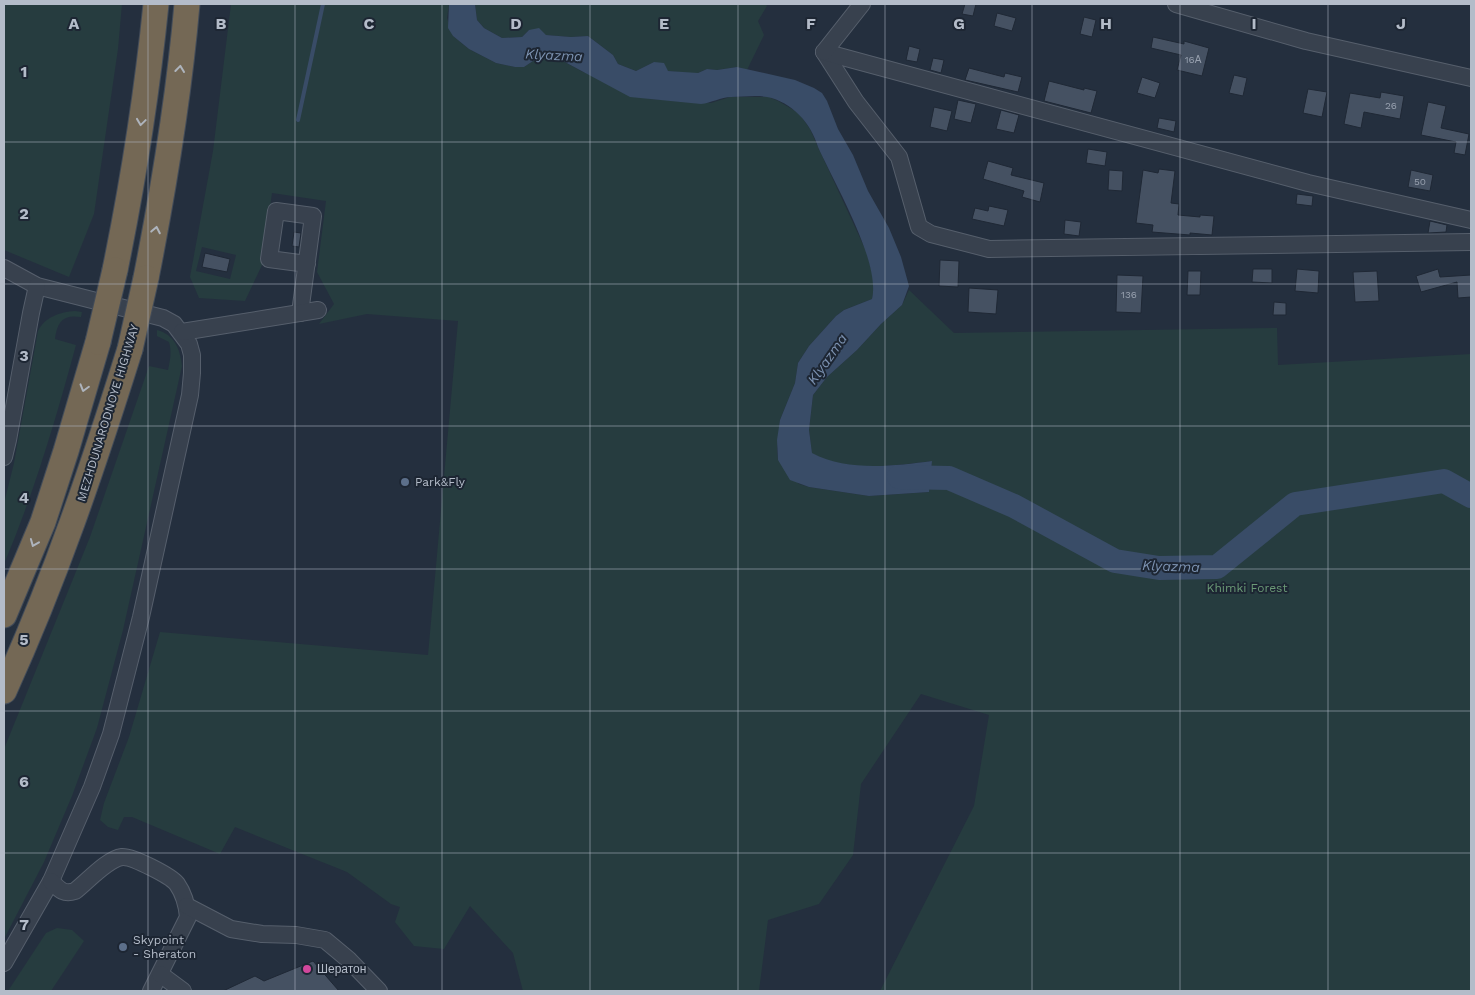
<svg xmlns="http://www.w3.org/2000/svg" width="1475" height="995" font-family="'Work Sans',sans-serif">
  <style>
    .green { fill: #263c3f; fill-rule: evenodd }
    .water { fill: #394c67 }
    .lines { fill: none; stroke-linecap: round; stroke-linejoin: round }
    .stream { stroke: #394c67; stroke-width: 4 }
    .river { stroke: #394c67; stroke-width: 24 }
    .building { fill: #455162; stroke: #1f2835 }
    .minor-casing { stroke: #565f6c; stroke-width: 18 }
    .highway-casing { stroke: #434c59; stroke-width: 27 }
    .minor { stroke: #38414e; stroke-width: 16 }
    .highway { stroke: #746855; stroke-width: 25 }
    .highway-bridge-casing { stroke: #434c59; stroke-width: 27; stroke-linecap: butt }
    .highway-bridge { stroke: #746855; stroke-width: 25 }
    .oneway { stroke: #aeb4bd }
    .grid { fill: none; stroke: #b4bcc9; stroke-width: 1; stroke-opacity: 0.55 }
    .service-dot { fill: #5c6f8a; stroke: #1d2633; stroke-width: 2 }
    .hotel-dot { fill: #d1479c; stroke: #1d2633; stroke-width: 2 }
    .labels { text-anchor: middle; stroke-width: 4; stroke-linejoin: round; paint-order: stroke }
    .number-label { font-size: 10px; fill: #98a1af }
    .street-label { font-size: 12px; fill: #b4bcc9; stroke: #1d2633 }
    .poi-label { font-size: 12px; fill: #b4bcc9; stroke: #1d2633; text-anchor: start }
    .park-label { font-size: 12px; fill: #6b9a76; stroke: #1d2633 }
    .water-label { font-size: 14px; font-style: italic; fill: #7c92b1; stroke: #1d2633 }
    .grid-label { font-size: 16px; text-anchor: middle; font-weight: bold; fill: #b4bcc9; stroke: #1d2633; stroke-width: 4; stroke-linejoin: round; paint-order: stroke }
  </style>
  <rect width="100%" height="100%" fill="#242f3e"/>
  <g class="green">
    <polygon points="4,4 122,4 118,49 94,214 69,277 4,250"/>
    <path d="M231,4H449L447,18L453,36L469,49L496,63L515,67H524L533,61L543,59L563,61L581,71L650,99L711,103L730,97H769L778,101L799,113L810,129L818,147L866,251L874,279V289L872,299L844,310L836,316L809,346L798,363L795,383L780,420L777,450L778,460L799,484L809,487L869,496L929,492L932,461C900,465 862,470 830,462C824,460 818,456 812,454L809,430L813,395L827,377L857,350L881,324L902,305L909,290L954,333L1277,328L1278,365L1471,354V991H880L974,806L989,715L921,694L861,784L853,855L819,904L768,920L759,991H523L513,953L470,906L444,949L414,946L395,922L400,907L391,904L347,872L235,827L220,854L132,817H124L118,830L108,827L100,820L104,803L129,737L160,632L428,655L458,321L367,314L319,324L334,304L317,272L326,201L272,193L262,265L245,301L199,298L190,277L213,151ZM202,247L236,255L230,279L196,271Z"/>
    <polygon points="475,4 765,4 767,6 758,21 764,35 747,70 737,67 717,70 707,69 698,73 688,73 668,71 654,62 636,71 618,64 613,55 588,36 571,37 546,35 529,30 522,37 502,38 484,28 477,20"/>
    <path d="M75,311L82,312L81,317C63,314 57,322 55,339L76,345C56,419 34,493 4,564V503L14,463L38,331C45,317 60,312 75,311Z"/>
    <path d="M157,330C175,335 180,349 182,366L123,630L97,728L72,796L44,862L4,939V749L90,537L149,366L168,370C170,360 172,352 169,342L157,336Z"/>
    <polygon points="57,928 72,930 84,941 51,991 8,991 46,933"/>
  </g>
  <path class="water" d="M449,4H475L477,20L484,28L502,38L522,37L529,30L539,28L546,35L571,37L588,36L613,55L618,64L636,71L654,62L664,63L668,71L698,73L707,69L717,70L737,67L795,80L814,88L822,93L827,101L838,129L853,155L868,191L889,228L901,257L909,286L902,305L881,324L857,350L827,377L813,395L809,430L812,453C848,472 893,466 932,461L929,492L869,496L809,487L790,480L778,460L777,440L780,420L795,383L798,363L809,346L836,316L844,310L872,299C881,262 834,183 818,147C811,123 792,102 767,97C755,95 743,97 731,97C721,97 711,103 701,104L630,97L563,61L543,59L533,61L524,67H515L496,63L469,49L453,36L448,28Z"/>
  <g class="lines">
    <polyline class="stream" points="298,120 323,4"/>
    <polyline class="river" points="899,477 949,478 1014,506 1115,561 1159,568 1217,567 1295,504 1444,481 1471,496"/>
  </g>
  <g class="building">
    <polygon points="965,4 976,4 973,16 962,14"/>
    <polygon points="997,13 1016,18 1012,31 994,26"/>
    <polygon points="1084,17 1096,20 1092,37 1080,34"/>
    <polygon points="1153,37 1184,44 1184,41 1209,48 1202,76 1177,70 1181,55 1151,48"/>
    <polygon points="909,46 920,49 917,62 906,60"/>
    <polygon points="933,58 944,60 941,73 930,70"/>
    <polygon points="969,68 1004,77 1005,73 1022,77 1018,92 965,80"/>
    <polygon points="1234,75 1247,78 1243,96 1229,93"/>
    <polygon points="1142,77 1160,83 1155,98 1137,93"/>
    <polygon points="1049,81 1084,90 1084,88 1097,91 1091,113 1044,101"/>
    <polygon points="1308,89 1327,92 1322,117 1303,113"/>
    <polygon points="1381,92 1404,96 1400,119 1364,112 1361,128 1344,124 1350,93 1380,98"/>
    <polygon points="958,100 976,104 971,123 954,119"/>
    <polygon points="1428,102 1446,106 1441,128 1469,134 1465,155 1454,153 1456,142 1421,135"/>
    <polygon points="934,107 952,111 947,131 930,127"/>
    <polygon points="1001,110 1019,115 1014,133 996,129"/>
    <polygon points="1159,118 1176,121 1174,132 1157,128"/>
    <polygon points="1088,149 1107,152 1105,166 1086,163"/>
    <polygon points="988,161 1013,168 1011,175 1044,183 1040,202 1022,197 1024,191 983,179"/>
    <polygon points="1159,169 1175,171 1171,203 1179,204 1178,215 1200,217 1200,215 1214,216 1212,235 1190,233 1190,235 1152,232 1153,225 1136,223 1143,170 1158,173"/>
    <polygon points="1109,170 1123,171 1122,191 1108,190"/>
    <polygon points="1411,170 1433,175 1430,191 1408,187"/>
    <polygon points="1297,194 1313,196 1312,206 1296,204"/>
    <polygon points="989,206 1008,210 1004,226 972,219 975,208 988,211"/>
    <polygon points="1065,220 1081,222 1079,236 1064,234"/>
    <polygon points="1430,221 1447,225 1446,232 1428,233"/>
    <polygon points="294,232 301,233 299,247 292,246"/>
    <polygon points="205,253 230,259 227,272 202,267"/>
    <polygon points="940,260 959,261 958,287 939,286"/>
    <polygon points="1253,269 1272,269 1272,283 1252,282"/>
    <polygon points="1297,269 1319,271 1318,293 1295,291"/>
    <polygon points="1438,269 1440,277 1471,275 1471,297 1458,298 1457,282 1421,292 1416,276"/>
    <polygon points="1188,271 1201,271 1200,295 1187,295"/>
    <polygon points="1377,271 1379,301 1355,302 1353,272"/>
    <polygon points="1117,275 1143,276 1141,313 1116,312"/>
    <polygon points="969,288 998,290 996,314 968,312"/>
    <polygon points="1274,302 1286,303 1286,315 1273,315"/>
    <polygon points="313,961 339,991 223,991 255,976 264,981"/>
  </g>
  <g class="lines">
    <defs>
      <g id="minor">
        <polyline points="1176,4 1306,41 1471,78"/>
        <polyline points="824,52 856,102 899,157 919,227 931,234 989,249 1471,242"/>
        <polyline points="824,52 1308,183 1471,220"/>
        <polyline points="824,52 862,4"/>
        <polyline points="4,268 37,286 163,318 174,324 189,344 192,355 192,373 190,395 141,617 111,734 92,787 51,881 4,963"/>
        <polyline points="300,313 313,216 276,211 269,259 307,264"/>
        <polyline points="182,332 318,310"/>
        <polyline points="4,457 8,440 31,313 37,286"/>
        <path d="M51,881C59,889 63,895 75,891C87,882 107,859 122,857C132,856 171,876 177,884C184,894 187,906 188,917L151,991"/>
        <polyline points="187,906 231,929 262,934 296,935 325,940 349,960 379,991"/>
        <polyline points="160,974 183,991"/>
      </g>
      <g id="highway">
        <path d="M115,270C133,182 147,93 156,4"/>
        <path d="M146,278C164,187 179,96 187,4"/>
        <polyline points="4,615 43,522 66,451 98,342"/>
        <path d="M4,691C55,579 93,467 130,349"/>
      </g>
    </defs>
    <use href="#minor" class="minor-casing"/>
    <use href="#highway" class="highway-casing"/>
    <use href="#minor" class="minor"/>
    <use href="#highway" class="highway"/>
    <defs>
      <g id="highway-bridge">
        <polyline points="98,342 115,270"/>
        <polyline points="130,349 146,278"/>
      </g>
    </defs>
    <use href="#highway-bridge" class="highway-bridge-casing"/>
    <use href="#highway-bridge" class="highway-bridge"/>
  </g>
  <defs><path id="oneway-chevron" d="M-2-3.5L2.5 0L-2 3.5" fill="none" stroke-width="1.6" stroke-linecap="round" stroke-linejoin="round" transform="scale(1.25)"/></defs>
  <g class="oneway">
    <use href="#oneway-chevron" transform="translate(180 69) rotate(-83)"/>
    <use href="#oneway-chevron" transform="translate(141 122) rotate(98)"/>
    <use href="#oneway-chevron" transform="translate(156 230) rotate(-79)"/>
    <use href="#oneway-chevron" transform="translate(84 388) rotate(106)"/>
    <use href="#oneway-chevron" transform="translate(34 543) rotate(112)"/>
  </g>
  <path class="grid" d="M148,4V991M295,4V991M442,4V991M590,4V991M738,4V991M885,4V991M1032,4V991M1180,4V991M1328,4V991M4,142H1471M4,284H1471M4,426H1471M4,569H1471M4,711H1471M4,853H1471"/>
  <g class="service-dot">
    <circle cx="405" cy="482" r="5"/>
    <circle cx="123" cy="947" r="5"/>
  </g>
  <circle class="hotel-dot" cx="307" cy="969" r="5"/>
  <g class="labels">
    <g class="number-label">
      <text x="1193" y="63">16А</text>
      <text x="1391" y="109">26</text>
      <text x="1420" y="185">50</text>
      <text x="1129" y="298">136</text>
    </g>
    <g class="street-label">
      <text transform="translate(108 413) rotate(-73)" y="4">MEZHDUNARODNOYE HIGHWAY</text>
    </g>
    <g class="poi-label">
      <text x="415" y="486">Park&amp;Fly</text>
      <text x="133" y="944">Skypoint<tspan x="133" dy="14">- Sheraton</tspan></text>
      <text x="317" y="973">Шератон</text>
    </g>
    <g class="park-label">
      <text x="1247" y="592">Khimki Forest</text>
    </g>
    <g class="water-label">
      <text transform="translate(554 55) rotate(3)" y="5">Klyazma</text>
      <text transform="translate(827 359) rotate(-55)" y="5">Klyazma</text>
      <text transform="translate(1171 566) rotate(2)" y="5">Klyazma</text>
    </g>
  </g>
  <g class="grid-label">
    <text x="74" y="29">A</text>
    <text x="221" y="29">B</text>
    <text x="369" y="29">C</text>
    <text x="516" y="29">D</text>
    <text x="664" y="29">E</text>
    <text x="811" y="29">F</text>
    <text x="959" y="29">G</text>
    <text x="1106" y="29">H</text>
    <text x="1254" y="29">I</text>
    <text x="1401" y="29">J</text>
    <text x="24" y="77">1</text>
    <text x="24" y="219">2</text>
    <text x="24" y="361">3</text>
    <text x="24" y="503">4</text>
    <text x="24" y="645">5</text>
    <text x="24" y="787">6</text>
    <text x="24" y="930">7</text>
  </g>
  <rect width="1475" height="995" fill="none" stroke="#b4bcc9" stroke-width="10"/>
</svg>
